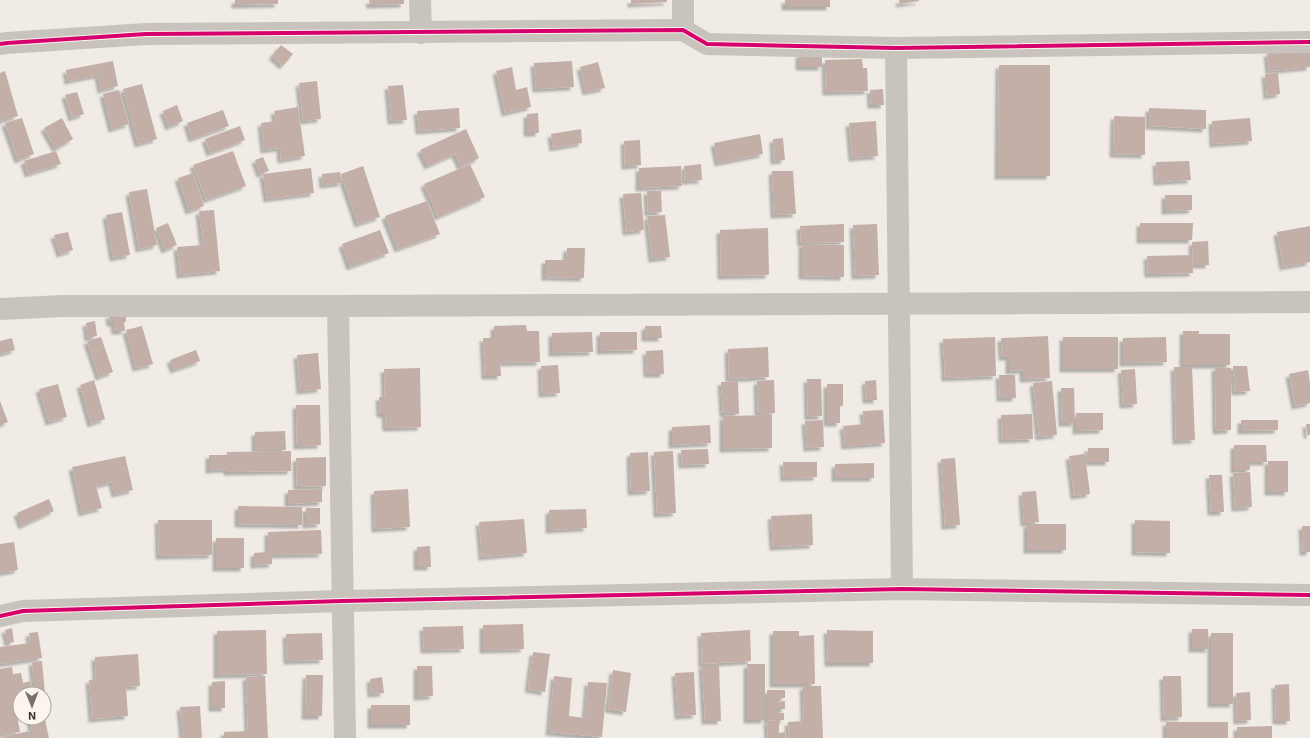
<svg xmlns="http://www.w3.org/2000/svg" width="1310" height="738" font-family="'Exo 2',sans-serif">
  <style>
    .building { fill: #c3afa7; filter: url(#shadow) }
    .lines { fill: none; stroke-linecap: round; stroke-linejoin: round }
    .minor { stroke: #c9c3be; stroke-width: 22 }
    .cycleway-casing { stroke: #fbf5ee; stroke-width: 6 }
    .cycleway { stroke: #d6006c; stroke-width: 4 }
  </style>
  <defs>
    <filter id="shadow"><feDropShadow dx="-3.5" dy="3.5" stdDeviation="1" flood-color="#0004"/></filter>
  </defs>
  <rect width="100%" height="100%" fill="#f0ebe5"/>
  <g class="building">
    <polygon points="235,0 278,0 278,4 235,5"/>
    <polygon points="369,0 404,0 404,4 370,5"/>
    <polygon points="631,0 667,0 667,2 631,4"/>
    <rect x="785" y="0" width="45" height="7"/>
    <polygon points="899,0 919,0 919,1 900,4"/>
    <polygon points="281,45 293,54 283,66 272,56"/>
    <polygon points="1310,49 1310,67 1269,71 1267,53"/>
    <polygon points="822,53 822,67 799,67 799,54"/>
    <polygon points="862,59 863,68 867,68 868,91 826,92 825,60"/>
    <polygon points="113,61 118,86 101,90 98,75 68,81 66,70"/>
    <polygon points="572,61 574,87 536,89 534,63"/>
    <polygon points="598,62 605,88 586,92 580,67"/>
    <polygon points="999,65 1050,65 1050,176 998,176"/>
    <polygon points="512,67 516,90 527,87 531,107 505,113 496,71"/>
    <polygon points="5,71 18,116 0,121 0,73"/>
    <polygon points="1278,73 1280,94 1267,96 1265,74"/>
    <polygon points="317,81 321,119 303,121 299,83"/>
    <polygon points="142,84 157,139 138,144 123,89"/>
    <polygon points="403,85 407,120 391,121 388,86"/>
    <polygon points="883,89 884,105 871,105 870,90"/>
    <polygon points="119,90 129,124 112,129 103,94"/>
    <polygon points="77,92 84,114 72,118 65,95"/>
    <polygon points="177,105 183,121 169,127 163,111"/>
    <polygon points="298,107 305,156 281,160 280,148 264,150 261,123 276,121 274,111"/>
    <polygon points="459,108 460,128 419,131 417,111"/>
    <polygon points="1149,108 1206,110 1206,129 1149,126"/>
    <polygon points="223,110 229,126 192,139 187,123"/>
    <polygon points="538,113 539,133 527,133 527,114"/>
    <polygon points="1114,116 1145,117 1145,155 1113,154"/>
    <polygon points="22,118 34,154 18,160 5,123"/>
    <polygon points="62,118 73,139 56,149 44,128"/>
    <polygon points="1250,118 1252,141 1213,144 1212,121"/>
    <polygon points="876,121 878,156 852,158 849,123"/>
    <polygon points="240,126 245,140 210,153 205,139"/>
    <polygon points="466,129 479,158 461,167 455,154 428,166 420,150"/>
    <polygon points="581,129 582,143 553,148 551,134"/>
    <polygon points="760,134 763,154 718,163 714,143"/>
    <polygon points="783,138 785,160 774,161 773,139"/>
    <polygon points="640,140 641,165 625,166 624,141"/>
    <polygon points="56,151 61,164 28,174 24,161"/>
    <polygon points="233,151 246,186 206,200 193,165"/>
    <polygon points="263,157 269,171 260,174 255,160"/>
    <polygon points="1189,161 1191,180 1157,182 1156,162"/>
    <polygon points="470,164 485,197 438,217 424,184"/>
    <polygon points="701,164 702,180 685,181 684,166"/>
    <polygon points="363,166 380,217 358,224 341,174"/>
    <polygon points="681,166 682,186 639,188 639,168"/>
    <polygon points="311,168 314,193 267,199 263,174"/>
    <polygon points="772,171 793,171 796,214 774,215"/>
    <polygon points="340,172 342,183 323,185 322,174"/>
    <polygon points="193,173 204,206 189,211 178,178"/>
    <polygon points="147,189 157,245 139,249 129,192"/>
    <polygon points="647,191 661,191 662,212 648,213"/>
    <polygon points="641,193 644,230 626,232 623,194"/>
    <polygon points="1165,195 1192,195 1192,210 1165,211"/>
    <polygon points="427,201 440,234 398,249 385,216"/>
    <polygon points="214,210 220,271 180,275 177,247 203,245 199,211"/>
    <polygon points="122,212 130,255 113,258 106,215"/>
    <polygon points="665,215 670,257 652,259 647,216"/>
    <polygon points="168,223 177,245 165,250 156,228"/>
    <polygon points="1140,223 1193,223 1192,240 1140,240"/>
    <polygon points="844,224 844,242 801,243 800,226"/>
    <polygon points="877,224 879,275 855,276 853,225"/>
    <polygon points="1310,226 1310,262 1283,267 1277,232"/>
    <polygon points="768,228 769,275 721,276 720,230"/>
    <polygon points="380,230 389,253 350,267 342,244"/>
    <polygon points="68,232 73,250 60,254 54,235"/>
    <polygon points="1208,241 1209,265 1193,265 1192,242"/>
    <polygon points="802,244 844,245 844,277 802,276"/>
    <polygon points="567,248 585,248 584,278 545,277 545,260 566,260"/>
    <polygon points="1192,255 1193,273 1148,274 1147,256"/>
    <polygon points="126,314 126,322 124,322 125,331 115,331 114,323 110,323 109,315"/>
    <polygon points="95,321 97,336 88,338 86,323"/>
    <polygon points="526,325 527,331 539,331 540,362 500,363 501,376 485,376 483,338 494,338 494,326"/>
    <polygon points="142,326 153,364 136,368 126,330"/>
    <polygon points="645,326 661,326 662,338 645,338"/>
    <polygon points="1183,331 1199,331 1199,334 1230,334 1230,365 1183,365"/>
    <polygon points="592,332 593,352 552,353 552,333"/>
    <polygon points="600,332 637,332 637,350 600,351"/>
    <polygon points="1048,336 1050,378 1023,379 1023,370 1009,371 1009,357 1002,357 1001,338"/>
    <polygon points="101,337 113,372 99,377 87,341"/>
    <polygon points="995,337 996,376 945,378 943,339"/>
    <rect x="1063" y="337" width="55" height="32"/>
    <polygon points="1166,337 1167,362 1123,363 1123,338"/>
    <polygon points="12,338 15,350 0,354 0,341"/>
    <polygon points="768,347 769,377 729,379 728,349"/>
    <polygon points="196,350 200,361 174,370 170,360"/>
    <polygon points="663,350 664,374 647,374 646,351"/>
    <polygon points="318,353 321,389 300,391 297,355"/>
    <polygon points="558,365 560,393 542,394 541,366"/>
    <polygon points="1233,366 1247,366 1250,391 1235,392"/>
    <polygon points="1174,367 1192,367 1195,440 1176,441"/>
    <polygon points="1215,367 1231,368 1231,430 1216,431"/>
    <polygon points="420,368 421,427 386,428 385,414 380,414 379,397 385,397 384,369"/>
    <polygon points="1135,369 1137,404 1123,405 1121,370"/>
    <polygon points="1308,370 1310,383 1310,403 1295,406 1289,374"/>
    <polygon points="999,375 1015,375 1016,398 1000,398"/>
    <polygon points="807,379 821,379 822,416 808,417"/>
    <polygon points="94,380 105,419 91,424 80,385"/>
    <polygon points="774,380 775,413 758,414 757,381"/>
    <polygon points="876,380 877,400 866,400 865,381"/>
    <polygon points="738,381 739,414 723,414 721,382"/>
    <polygon points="1052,381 1057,435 1039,437 1033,383"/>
    <polygon points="58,384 67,417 49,422 39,389"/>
    <polygon points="827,384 843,384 843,406 840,406 840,423 827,423"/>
    <polygon points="1061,388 1074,388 1075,423 1062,423"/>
    <polygon points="0,401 8,422 0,425"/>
    <polygon points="296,405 320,405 321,445 297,446"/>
    <polygon points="883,410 885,443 845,446 843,426 864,424 863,411"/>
    <polygon points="1076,413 1103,413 1103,430 1076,431"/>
    <polygon points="1032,414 1033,439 1002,440 1001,415"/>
    <polygon points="772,415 772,448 723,449 723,416"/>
    <polygon points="823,420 824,447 807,448 805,421"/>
    <polygon points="1241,420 1278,420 1278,430 1241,431"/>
    <polygon points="1306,424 1310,424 1310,435 1307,435"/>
    <polygon points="710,425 711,443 672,445 672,427"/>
    <polygon points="285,431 286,450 255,450 255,432"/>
    <polygon points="1234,445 1266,445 1267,462 1250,462 1250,470 1234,470"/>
    <polygon points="1088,448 1109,448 1109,462 1087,462"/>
    <polygon points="708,449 709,464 682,465 681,450"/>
    <polygon points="291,451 291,471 227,472 227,469 209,470 209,455 227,455 227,452"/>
    <polygon points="673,451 676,513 657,514 654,452"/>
    <polygon points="648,452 650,491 631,492 630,453"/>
    <polygon points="1085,454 1090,494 1074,496 1069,456"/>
    <polygon points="125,456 133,490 115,494 112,482 96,486 102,508 82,513 72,467"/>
    <polygon points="326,457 326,486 297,487 296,458"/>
    <polygon points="955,458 960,525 945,526 941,459"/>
    <rect x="1268" y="461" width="20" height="31"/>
    <polygon points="783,462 817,462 817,477 784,478"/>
    <polygon points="874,463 874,478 835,478 835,464"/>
    <polygon points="1250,472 1252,507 1235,508 1233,473"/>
    <polygon points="1209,475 1222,475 1224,512 1211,512"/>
    <polygon points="322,489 322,502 288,504 288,490"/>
    <polygon points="408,489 410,527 375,529 374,491"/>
    <polygon points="1036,491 1039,522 1024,523 1022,492"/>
    <polygon points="49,499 54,511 22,526 17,513"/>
    <polygon points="238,506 302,507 302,525 238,524"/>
    <polygon points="306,508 320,508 320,524 306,525"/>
    <polygon points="586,509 587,528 549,530 549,510"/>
    <polygon points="812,514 813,545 773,547 771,516"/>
    <polygon points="524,519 527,553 482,557 479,522"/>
    <polygon points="158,520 212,520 212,555 159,556"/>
    <polygon points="1135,520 1170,521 1170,553 1135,552"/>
    <rect x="1027" y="524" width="39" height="26"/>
    <polygon points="1302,526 1310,526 1310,552 1303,552"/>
    <polygon points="321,530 322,554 272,555 272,564 254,565 254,553 268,552 268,532"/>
    <rect x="216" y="538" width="28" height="30"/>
    <polygon points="14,542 18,570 0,573 0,544"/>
    <polygon points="430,546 431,567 417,567 417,547"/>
    <polygon points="523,624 524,649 483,650 483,625"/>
    <polygon points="463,626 464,649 424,650 423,627"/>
    <polygon points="12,628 14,642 8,643 5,630"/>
    <polygon points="1192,629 1208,629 1209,649 1192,649"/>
    <polygon points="266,630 267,674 217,675 217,631"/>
    <polygon points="750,630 751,661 702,664 701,633"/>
    <polygon points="827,630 873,631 873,663 828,663"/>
    <polygon points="773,631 799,631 799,636 814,635 815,684 773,684"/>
    <polygon points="38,632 42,658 0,664 0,647 30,643 29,633"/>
    <polygon points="322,633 323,660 287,661 286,634"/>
    <rect x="1211" y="633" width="22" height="71"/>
    <polygon points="533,652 550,654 545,692 528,689"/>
    <polygon points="138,654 140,686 126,687 128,716 92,719 89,680 96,679 95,657"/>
    <polygon points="42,661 45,694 35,694 32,662"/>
    <rect x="747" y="664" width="18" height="56"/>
    <polygon points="702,665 719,665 721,721 705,721"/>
    <polygon points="417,666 432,666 433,696 417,697"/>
    <polygon points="12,667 13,674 21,673 23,683 30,681 32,694 20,694 20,714 17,714 20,732 0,735 0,669"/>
    <polygon points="613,670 631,673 626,712 608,709"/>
    <polygon points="694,672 696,715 678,716 675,673"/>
    <polygon points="306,675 323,675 322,716 305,716"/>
    <polygon points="265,676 268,738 224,738 224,732 248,731 246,677"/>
    <polygon points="554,676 572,678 569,716 585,718 588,682 607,683 602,737 549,732"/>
    <polygon points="1163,676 1181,676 1182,717 1164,718"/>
    <polygon points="382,677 384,693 371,694 370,679"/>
    <polygon points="225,681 225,708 212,708 212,682"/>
    <polygon points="1289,684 1290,721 1276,721 1275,685"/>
    <polygon points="803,686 821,686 823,738 789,738 788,722 804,721"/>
    <polygon points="767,690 785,690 785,698 779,698 779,702 785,701 785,709 778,709 778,713 784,713 784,720 767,720"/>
    <polygon points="1250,692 1251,720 1237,721 1236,693"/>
    <rect x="371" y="705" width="39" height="20"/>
    <polygon points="200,706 202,738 183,738 180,707"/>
    <polygon points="44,715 49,738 33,738 30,718 44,718"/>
    <polygon points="779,720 779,733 785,732 785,738 768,738 767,721"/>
    <rect x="1166" y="722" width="62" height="16"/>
    <polygon points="1272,726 1272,738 1237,738 1237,727"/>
    <polygon points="29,731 31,738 3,738 3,737"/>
  </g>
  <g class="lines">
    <g class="minor">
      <polyline points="420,0 421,33"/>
      <polyline points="683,30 683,0"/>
      <polyline points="0,44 7,43 146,34 683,30 707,44 896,48 1310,42"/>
      <polyline points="896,48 902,589"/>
      <polyline points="338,306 345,738"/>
      <polyline points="0,309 63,306 338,306 1310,302"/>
      <polyline points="0,616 23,611 342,601 902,589 1310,595"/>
    </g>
    <defs>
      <g id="cycleway">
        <polyline points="0,44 7,43 146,34 683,30 707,44 896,48 1310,42"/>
        <polyline points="0,616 23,611 342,601 902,589 1310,595"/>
      </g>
    </defs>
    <use href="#cycleway" class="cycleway-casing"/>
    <use href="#cycleway" class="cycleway"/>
  </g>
  <g transform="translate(32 706) rotate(179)"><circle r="19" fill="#fbf5ee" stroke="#aea6a0"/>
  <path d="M0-3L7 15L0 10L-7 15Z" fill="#7a716c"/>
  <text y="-6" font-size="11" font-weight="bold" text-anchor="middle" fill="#3b302b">N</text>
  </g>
</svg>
